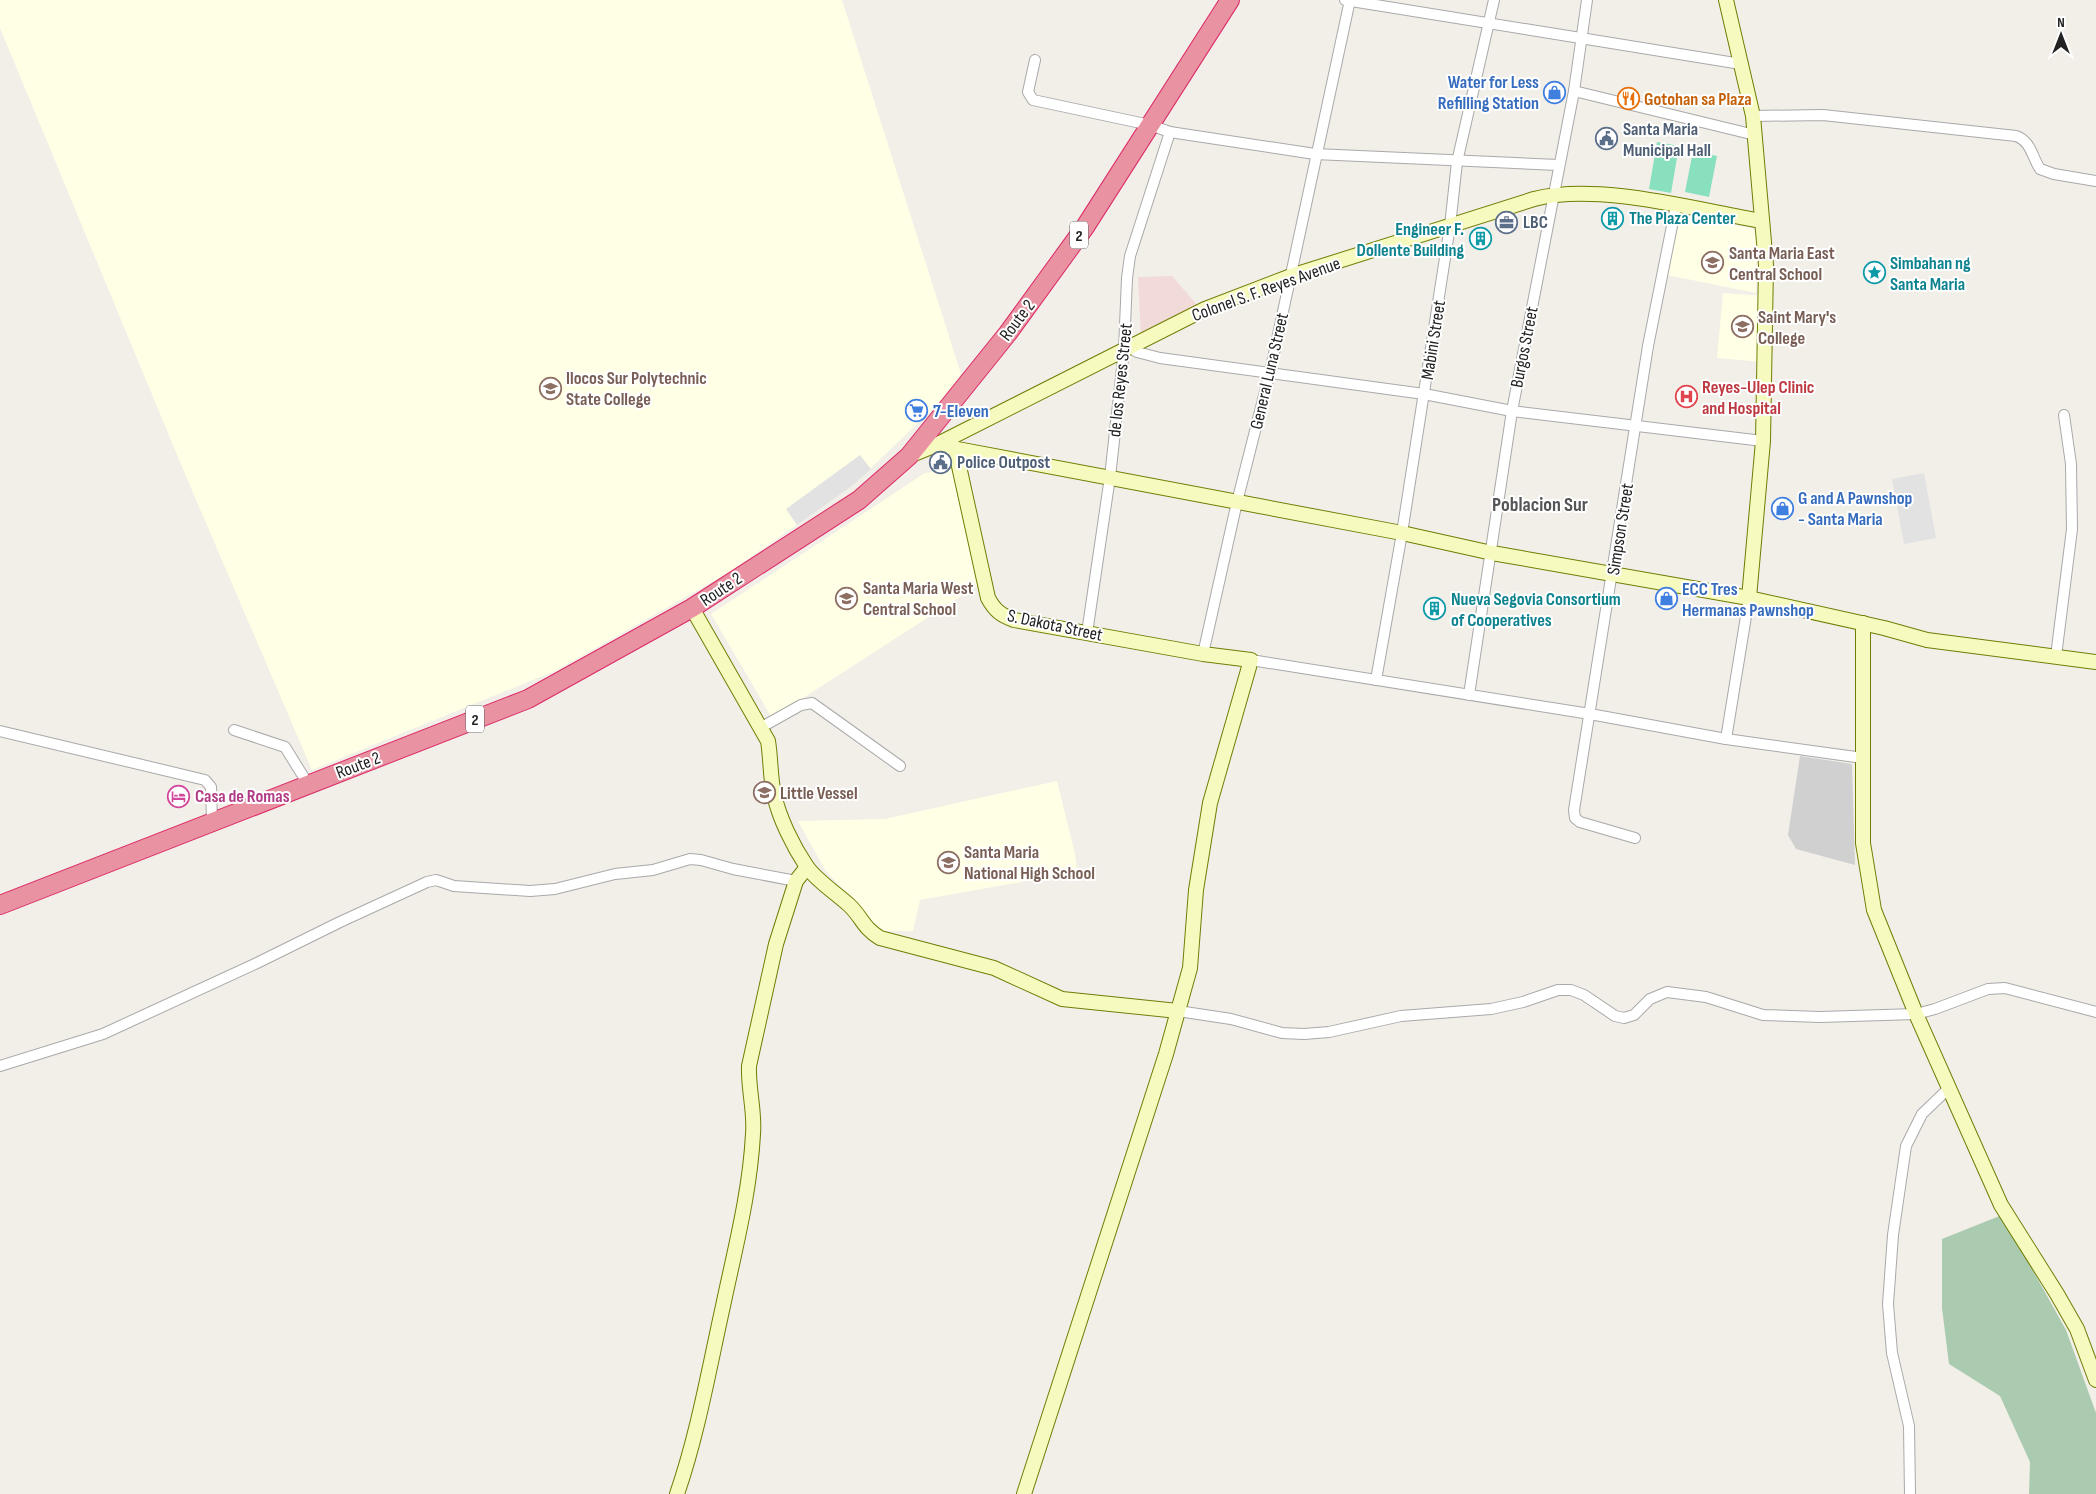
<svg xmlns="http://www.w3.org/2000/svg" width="2096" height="1494" font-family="'Sofia Sans Condensed',sans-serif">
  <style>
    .commercial { fill: #f2dad9 }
    .education { fill: #ffffe5 }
    .religious { fill: #d0d0d0 }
    .cemetery { fill: #aacbaf }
    .pitch { fill: #88e0be }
    .parking { fill: #e2e2e2 }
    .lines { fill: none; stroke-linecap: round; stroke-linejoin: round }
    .street-casing { stroke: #a9a9a9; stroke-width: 12 }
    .secondary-casing { stroke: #707d05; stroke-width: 16 }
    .highway-casing { stroke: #dc2a67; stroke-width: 20 }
    .street { stroke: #fff; stroke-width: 10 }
    .secondary { stroke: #f7fabf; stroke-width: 14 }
    .highway { stroke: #e892a2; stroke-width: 18 }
    .labels { text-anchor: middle; stroke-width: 4; stroke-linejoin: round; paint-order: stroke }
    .shield { fill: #fff; stroke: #646464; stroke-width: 1 }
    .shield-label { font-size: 16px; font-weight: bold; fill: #222 }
    .shop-label { font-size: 18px; font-weight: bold; fill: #366cbe; stroke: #fff; text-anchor: start }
    .food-label { font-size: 18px; font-weight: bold; fill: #c56008; stroke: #fff; text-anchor: start }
    .service-label { font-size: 18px; font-weight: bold; fill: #4e5e75; stroke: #fff; text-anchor: start }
    .culture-label { font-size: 18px; font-weight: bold; fill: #0d838f; stroke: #fff; text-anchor: start }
    .education-label { font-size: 18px; font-weight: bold; fill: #785e54; stroke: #fff; text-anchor: start }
    .street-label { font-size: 18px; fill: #222; stroke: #fff }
    .health-label { font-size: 18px; font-weight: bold; fill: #be3a42; stroke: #fff; text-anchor: start }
    .hotel-label { font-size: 18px; font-weight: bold; fill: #b23c85; stroke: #fff; text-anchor: start }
    .quarter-label { font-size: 20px; font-weight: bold; fill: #555; stroke: #fff }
  </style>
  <rect width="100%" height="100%" fill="#f2efe9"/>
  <polygon class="commercial" points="1172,276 1198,306 1141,337 1138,277"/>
  <g class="education">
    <polygon points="0,0 842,0 961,374 940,402 852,486 728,573 555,671 312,770 185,474 0,28"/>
    <polygon points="1681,215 1754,229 1757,248 1756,293 1667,275"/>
    <polygon points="1723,293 1765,296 1763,362 1717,358"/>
    <polygon points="959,468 983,582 772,718 711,614 925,473"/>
    <polygon points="1057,781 1075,854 1077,872 920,900 913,931 882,931 825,870 798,821 885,819"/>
  </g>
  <polygon class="religious" points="1800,756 1852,764 1855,865 1796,849 1788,835"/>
  <polygon class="cemetery" points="2002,1215 2066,1330 2096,1413 2096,1494 2029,1494 2030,1462 2000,1396 1949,1364 1942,1308 1942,1239"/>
  <g class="pitch">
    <polygon points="1657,142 1679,146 1671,193 1649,189"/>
    <polygon points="1693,151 1717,156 1709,197 1685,192"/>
  </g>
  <g class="parking">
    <polygon points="860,455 871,469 852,486 797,525 786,509"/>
    <polygon points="1924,473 1936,538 1904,544 1892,479"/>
  </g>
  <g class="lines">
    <defs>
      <g id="street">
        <polyline points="1345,0 1741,64"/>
        <polyline points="1035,60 1028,92 1033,100 1150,125 1170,132 1315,154 1558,165"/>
        <polyline points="1574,91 1755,135"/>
        <path d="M1753,116L1823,115L2016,136C2031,141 2032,157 2040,169L2054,174L2096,181"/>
        <polyline points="1129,347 1137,352 1160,358 1424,394 1512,411 1763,441"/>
        <polyline points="1087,633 1110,477 1124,350 1127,278 1130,256 1170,132"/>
        <polyline points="1203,654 1237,502 1270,372 1350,0"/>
        <polyline points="2056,656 2072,529 2071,464 2064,415"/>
        <polyline points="1251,660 1590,714 1726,739 1863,758"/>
        <polyline points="1376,680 1402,533 1450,226 1457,162 1494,0"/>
        <polyline points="1469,695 1512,411 1574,91 1587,0"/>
        <polyline points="760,728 801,705 812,703 900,766"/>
        <polyline points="234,730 285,747 308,784"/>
        <polyline points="0,731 205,780 211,787 212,821"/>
        <polyline points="1726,739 1749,598"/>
        <polyline points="1635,838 1580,822 1575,818 1574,810 1648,346 1676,206"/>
        <polyline points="1178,1011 1231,1019 1282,1033 1304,1034 1329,1032 1401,1016 1491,1009 1523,1002 1558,990 1571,990 1584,995 1615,1016 1624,1018 1634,1015 1650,999 1667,992 1706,997 1763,1015 1820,1017 1916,1014 1935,1009 1988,989 2005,988 2096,1012"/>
        <polyline points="0,1066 103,1034 257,963 340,922 427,882 436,880 454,886 530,891 555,889 615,874 653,870 690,859 701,860 733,869 796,881"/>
        <polyline points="1910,1494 1909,1426 1892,1353 1888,1304 1893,1235 1906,1146 1922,1114 1948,1089"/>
      </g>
      <g id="secondary">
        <polyline points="1726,0 1753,116 1766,265 1763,441 1749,598"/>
        <polyline points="936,445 1402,533 1492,553 1749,598 1884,628 1927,640 2096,662"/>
        <path d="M955,448L988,598C995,611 1001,615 1014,620L1203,654L1251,660L1210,803L1196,890L1190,968L1166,1054L1024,1494"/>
        <path d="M909,456L936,445L1205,309L1291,276L1534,199C1598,182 1696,210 1762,221"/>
        <path d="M692,608L768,741C771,759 770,777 774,794C779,818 793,846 807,867C818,882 835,892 849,905C862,917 863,928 880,938L994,968L1062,999L1178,1011"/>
        <polyline points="1863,623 1863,843 1874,910 1916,1014 2001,1205 2057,1294 2077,1329 2096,1380"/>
        <path d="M677,1494C698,1433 709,1369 723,1306C735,1249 750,1192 753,1134C755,1111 748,1089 749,1066L776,944L796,881L807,867"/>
      </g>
      <polyline id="highway" points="0,905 528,699 692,608 859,500 909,456 1008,333 1085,227 1230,0"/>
    </defs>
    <use href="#street" class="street-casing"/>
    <use href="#secondary" class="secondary-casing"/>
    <use href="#highway" class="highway-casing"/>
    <use href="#street" class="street"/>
    <use href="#secondary" class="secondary"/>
    <use href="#highway" class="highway"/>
  </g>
  <defs>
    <symbol id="shop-ring" viewBox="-11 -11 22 22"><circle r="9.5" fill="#fff" stroke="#3f7fe0" stroke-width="1.5"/><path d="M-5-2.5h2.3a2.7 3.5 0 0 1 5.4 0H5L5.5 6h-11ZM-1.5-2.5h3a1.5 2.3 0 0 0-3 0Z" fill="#3f7fe0"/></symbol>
    <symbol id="restaurant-ring" viewBox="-11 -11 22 22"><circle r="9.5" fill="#fff" stroke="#e8710a" stroke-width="1.5"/><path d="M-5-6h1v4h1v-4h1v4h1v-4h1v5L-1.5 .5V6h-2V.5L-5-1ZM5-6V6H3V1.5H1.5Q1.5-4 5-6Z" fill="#e8710a"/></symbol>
    <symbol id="civic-ring" viewBox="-11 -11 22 22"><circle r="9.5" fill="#fff" stroke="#5c6f8a" stroke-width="1.5"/><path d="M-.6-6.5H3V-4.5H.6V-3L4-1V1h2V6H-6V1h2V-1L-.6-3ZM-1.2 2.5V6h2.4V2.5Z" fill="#5c6f8a"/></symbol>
    <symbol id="building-ring" viewBox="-11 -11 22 22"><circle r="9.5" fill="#fff" stroke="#0f9aa8" stroke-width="1.5"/><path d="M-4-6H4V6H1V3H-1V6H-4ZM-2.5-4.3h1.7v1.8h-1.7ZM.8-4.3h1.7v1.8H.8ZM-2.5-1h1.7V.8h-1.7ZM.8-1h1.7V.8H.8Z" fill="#0f9aa8"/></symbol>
    <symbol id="office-ring" viewBox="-11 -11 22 22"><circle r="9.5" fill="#fff" stroke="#5c6f8a" stroke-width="1.5"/><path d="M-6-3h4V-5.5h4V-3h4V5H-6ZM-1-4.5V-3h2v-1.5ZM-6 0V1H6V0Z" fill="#5c6f8a"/></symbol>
    <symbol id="school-ring" viewBox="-11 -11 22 22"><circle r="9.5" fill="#fff" stroke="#8d6e63" stroke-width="1.5"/><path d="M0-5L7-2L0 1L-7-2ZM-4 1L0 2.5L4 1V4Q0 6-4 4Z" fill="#8d6e63"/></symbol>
    <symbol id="sight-ring" viewBox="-11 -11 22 22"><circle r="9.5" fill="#fff" stroke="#0f9aa8" stroke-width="1.5"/><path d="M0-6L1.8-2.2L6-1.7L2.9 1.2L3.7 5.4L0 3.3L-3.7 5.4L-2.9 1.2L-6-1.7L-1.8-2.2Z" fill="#0f9aa8"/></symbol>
    <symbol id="university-ring" viewBox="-11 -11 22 22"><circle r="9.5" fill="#fff" stroke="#8d6e63" stroke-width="1.5"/><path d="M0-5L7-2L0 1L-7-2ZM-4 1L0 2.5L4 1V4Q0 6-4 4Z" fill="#8d6e63"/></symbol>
    <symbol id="hospital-ring" viewBox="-11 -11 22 22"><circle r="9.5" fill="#fff" stroke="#e0444e" stroke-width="1.5"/><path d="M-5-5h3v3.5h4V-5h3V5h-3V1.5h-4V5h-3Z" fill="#e0444e"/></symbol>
    <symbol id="supermarket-ring" viewBox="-11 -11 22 22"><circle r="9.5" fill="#fff" stroke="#3f7fe0" stroke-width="1.5"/><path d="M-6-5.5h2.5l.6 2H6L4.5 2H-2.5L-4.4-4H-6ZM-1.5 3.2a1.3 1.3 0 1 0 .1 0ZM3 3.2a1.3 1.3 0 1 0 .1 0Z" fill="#3f7fe0"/></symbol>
    <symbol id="hotel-ring" viewBox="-11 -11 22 22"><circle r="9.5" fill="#fff" stroke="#d1479c" stroke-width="1.5"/><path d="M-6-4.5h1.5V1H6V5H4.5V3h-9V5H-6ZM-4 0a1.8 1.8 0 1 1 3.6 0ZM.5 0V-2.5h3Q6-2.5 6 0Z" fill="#d1479c"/></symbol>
  </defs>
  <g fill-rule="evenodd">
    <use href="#shop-ring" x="1542" y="80" width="25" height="25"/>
    <use href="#restaurant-ring" x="1616" y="86" width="25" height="25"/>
    <use href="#civic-ring" x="1594" y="126" width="25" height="25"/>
    <use href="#building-ring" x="1600" y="206" width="25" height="25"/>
    <use href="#office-ring" x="1494" y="210" width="25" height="25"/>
    <use href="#building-ring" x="1468" y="226" width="25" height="25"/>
    <use href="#school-ring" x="1700" y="250" width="25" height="25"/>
    <use href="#sight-ring" x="1862" y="260" width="25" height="25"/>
    <use href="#university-ring" x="1730" y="314" width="25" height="25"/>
    <use href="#university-ring" x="538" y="376" width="25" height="25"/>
    <use href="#hospital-ring" x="1674" y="384" width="25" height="25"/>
    <use href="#supermarket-ring" x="904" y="398" width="25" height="25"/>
    <use href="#civic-ring" x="928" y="450" width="25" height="25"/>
    <use href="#shop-ring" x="1770" y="496" width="25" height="25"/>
    <use href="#school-ring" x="834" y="586" width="25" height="25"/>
    <use href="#shop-ring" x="1654" y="586" width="25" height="25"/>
    <use href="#building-ring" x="1422" y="596" width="25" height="25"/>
    <use href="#school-ring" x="752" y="780" width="25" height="25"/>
    <use href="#hotel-ring" x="166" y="784" width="25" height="25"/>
    <use href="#school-ring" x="936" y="850" width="25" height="25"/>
  </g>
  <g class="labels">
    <g class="shield">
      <rect x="1070" y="221.5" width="18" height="27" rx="4"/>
      <rect x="466" y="705.5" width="18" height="27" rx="4"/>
    </g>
    <g class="shield-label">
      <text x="1079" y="241">2</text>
      <text x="475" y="725">2</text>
    </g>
    <g class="shop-label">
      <text x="1539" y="88" text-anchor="end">Water for Less<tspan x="1539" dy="21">Refilling Station</tspan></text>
      <text x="933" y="417">7-Eleven</text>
      <text x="1798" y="504">G and A Pawnshop<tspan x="1798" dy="21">- Santa Maria</tspan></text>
      <text x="1682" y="595">ECC Tres<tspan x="1682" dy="21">Hermanas Pawnshop</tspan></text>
    </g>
    <g class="food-label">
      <text x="1644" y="105">Gotohan sa Plaza</text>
    </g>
    <g class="service-label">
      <text x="1623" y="135">Santa Maria<tspan x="1623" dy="21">Municipal Hall</tspan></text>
      <text x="1523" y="228">LBC</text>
      <text x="957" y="468">Police Outpost</text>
    </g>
    <g class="culture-label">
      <text x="1629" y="224">The Plaza Center</text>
      <text x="1464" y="235" text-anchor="end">Engineer F.<tspan x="1464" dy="21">Dollente Building</tspan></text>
      <text x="1890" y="269">Simbahan ng<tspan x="1890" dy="21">Santa Maria</tspan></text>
      <text x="1451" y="605">Nueva Segovia Consortium<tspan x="1451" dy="21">of Cooperatives</tspan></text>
    </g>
    <g class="education-label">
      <text x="1729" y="259">Santa Maria East<tspan x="1729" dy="21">Central School</tspan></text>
      <text x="1758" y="323">Saint Mary's<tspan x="1758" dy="21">College</tspan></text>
      <text x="566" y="384">Ilocos Sur Polytechnic<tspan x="566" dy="21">State College</tspan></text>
      <text x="863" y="594">Santa Maria West<tspan x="863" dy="21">Central School</tspan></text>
      <text x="780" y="799">Little Vessel</text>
      <text x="964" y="858">Santa Maria<tspan x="964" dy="21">National High School</tspan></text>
    </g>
    <g class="street-label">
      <text transform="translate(1266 289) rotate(-20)" y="6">Colonel S. F. Reyes Avenue</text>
      <text transform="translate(1017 320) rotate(-53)" y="6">Route 2</text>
      <text transform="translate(1433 340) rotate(-81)" y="6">Mabini Street</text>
      <text transform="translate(1524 347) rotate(-79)" y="6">Burgos Street</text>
      <text transform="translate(1269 371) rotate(-77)" y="6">General Luna Street</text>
      <text transform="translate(1120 380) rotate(-84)" y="6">de los Reyes Street</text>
      <text transform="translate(1620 529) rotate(-81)" y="6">Simpson Street</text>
      <text transform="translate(721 589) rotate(-34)" y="6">Route 2</text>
      <text transform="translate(1055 625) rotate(12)" y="6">S. Dakota Street</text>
      <text transform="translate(358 765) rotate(-21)" y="6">Route 2</text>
    </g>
    <g class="health-label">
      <text x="1702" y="393">Reyes-Ulep Clinic<tspan x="1702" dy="21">and Hospital</tspan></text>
    </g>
    <g class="hotel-label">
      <text x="195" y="802">Casa de Romas</text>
    </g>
    <g class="quarter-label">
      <text x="1540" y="511">Poblacion Sur</text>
    </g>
  </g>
  <g transform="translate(2061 35)" stroke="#ffffff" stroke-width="4" paint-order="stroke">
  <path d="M0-4L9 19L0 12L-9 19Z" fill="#222222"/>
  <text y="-8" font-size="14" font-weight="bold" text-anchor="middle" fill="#222222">N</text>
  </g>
</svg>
